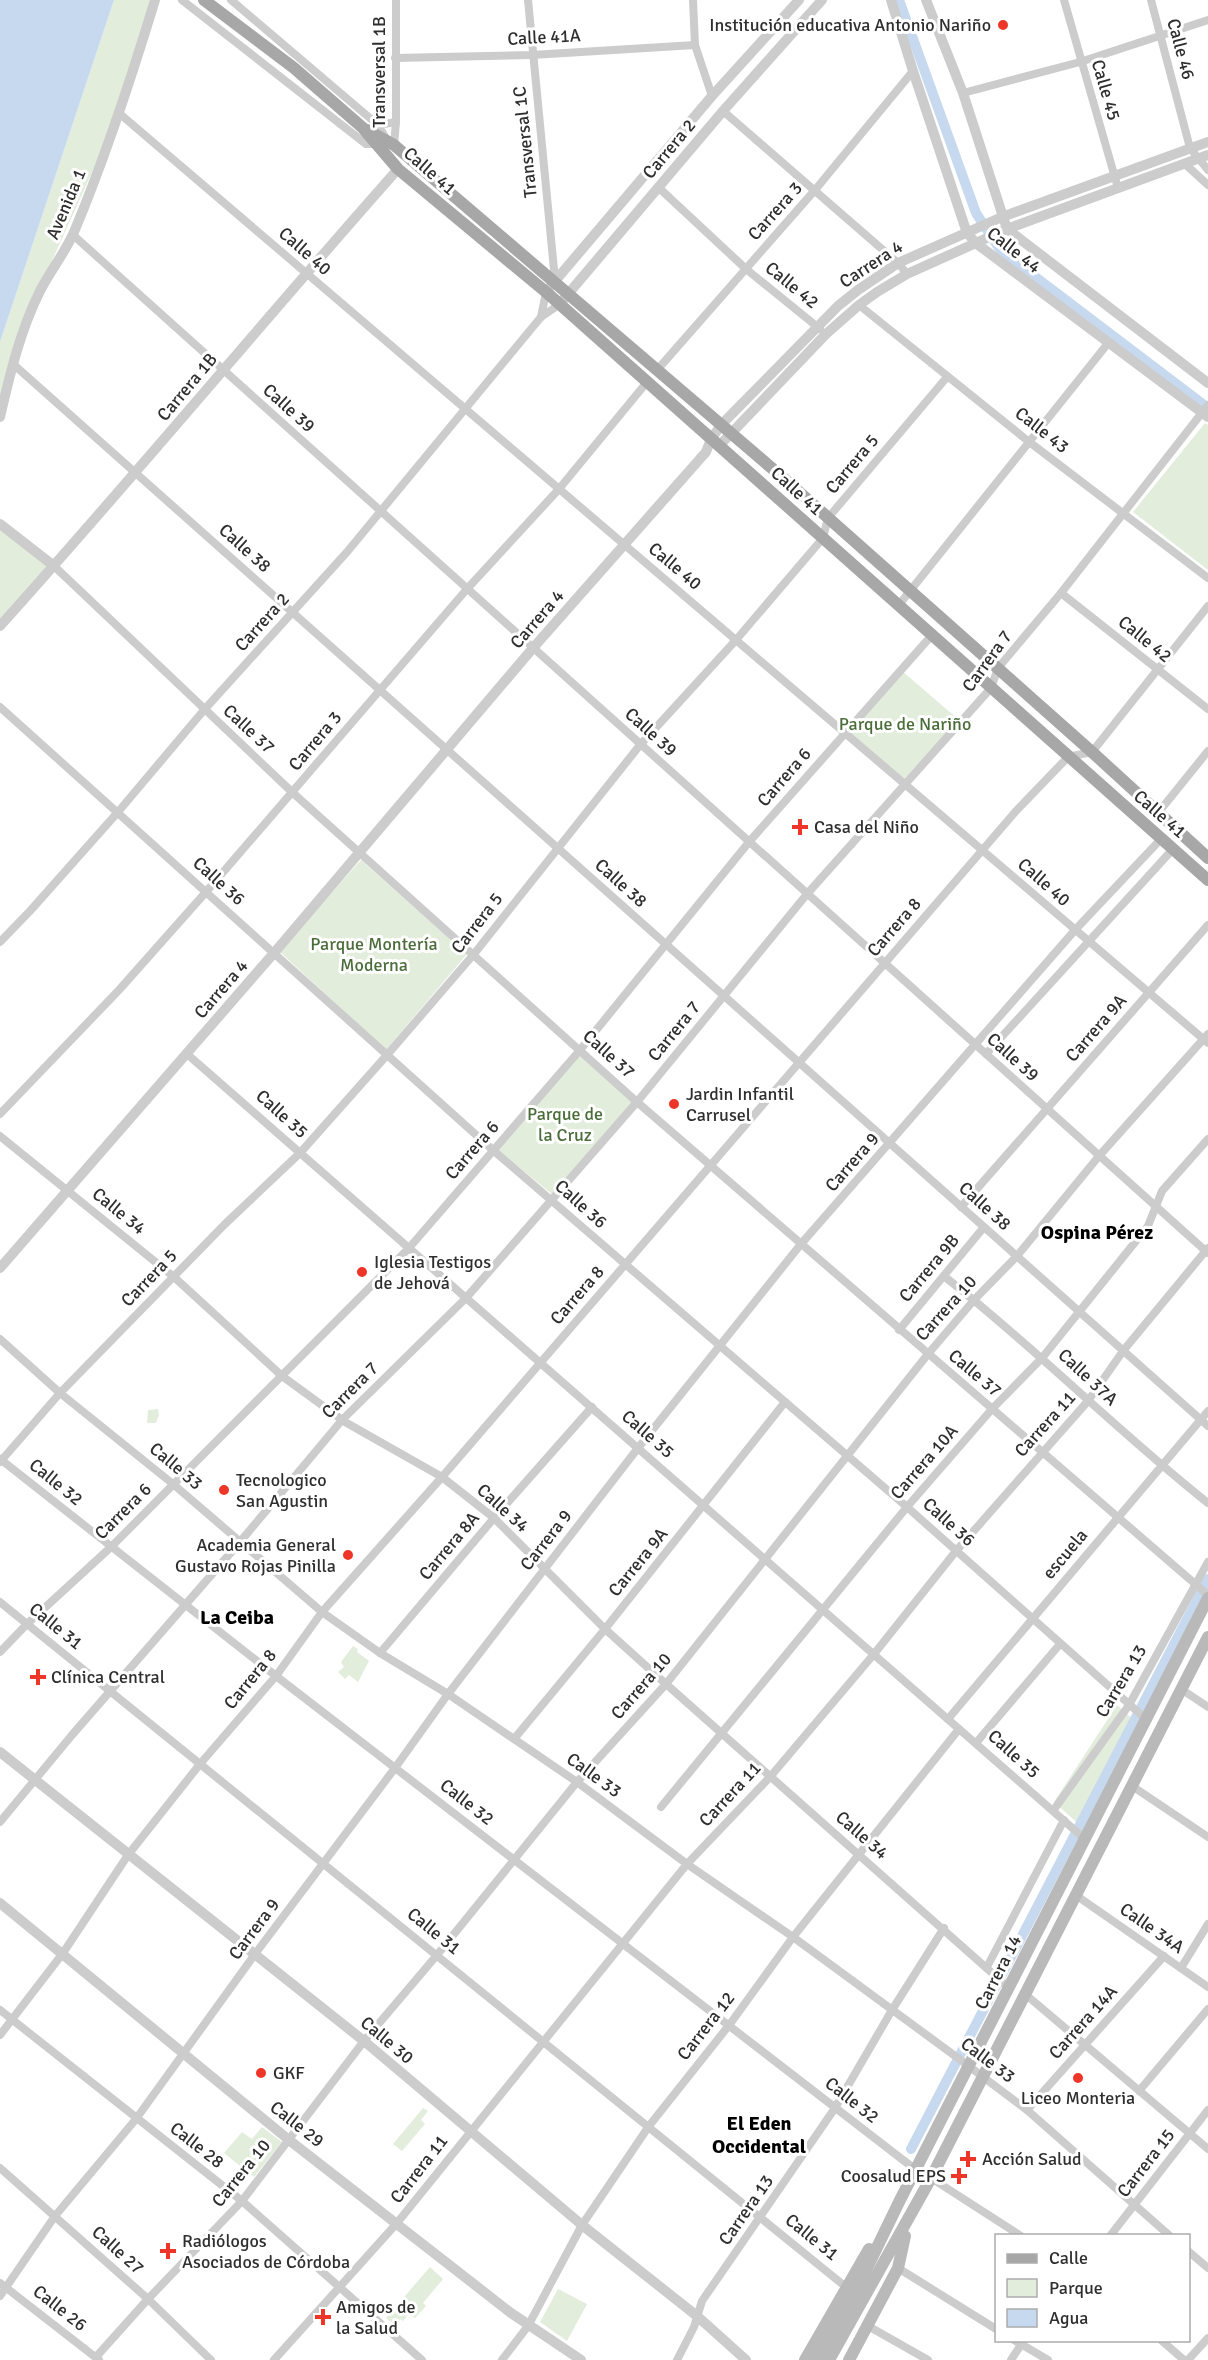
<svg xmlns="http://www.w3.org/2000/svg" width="1208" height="2360" font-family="Signika,sans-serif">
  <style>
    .green { fill: #e2eddc }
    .water { fill: #c7d9ee }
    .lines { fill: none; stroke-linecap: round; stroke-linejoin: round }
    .canal { stroke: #c7d9ee; stroke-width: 10 }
    .minor { stroke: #ccc; stroke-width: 8 }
    .tertiary { stroke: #ccc; stroke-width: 10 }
    .secondary { stroke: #b9b9b9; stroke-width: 12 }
    .primary { stroke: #a7a7a7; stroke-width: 12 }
    .poi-dot { fill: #ee3628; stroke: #fff; stroke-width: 2 }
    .labels { text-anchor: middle; stroke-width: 6; stroke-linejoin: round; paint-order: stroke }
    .poi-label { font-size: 18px; fill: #2f2f2f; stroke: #fff; text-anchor: start }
    .street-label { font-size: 18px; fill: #2f2f2f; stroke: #fff }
    .park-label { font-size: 18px; fill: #4a6d3a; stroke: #fff }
    .neighbourhood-label { font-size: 20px; font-weight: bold; fill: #000; stroke: #fff }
  </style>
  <rect width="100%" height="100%" fill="#fff"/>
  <g class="green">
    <polygon points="114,0 150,0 118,115 31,307 0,417 0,342"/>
    <polygon points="1205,423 1208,425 1208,570 1133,512"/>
    <polygon points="0,526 51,567 0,619"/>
    <polygon points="902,671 959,720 904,779 847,732"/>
    <polygon points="361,860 467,954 386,1050 279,951"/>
    <polygon points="579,1053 634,1102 553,1195 496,1148"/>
    <polygon points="158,1409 159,1415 156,1423 147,1423 148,1410"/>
    <polygon points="353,1646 358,1649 357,1652 369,1661 358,1682 349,1675 345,1679 338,1672 344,1667 341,1662"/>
    <polygon points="1117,1705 1137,1723 1083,1828 1054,1802"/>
    <polygon points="423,2108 428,2111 421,2120 425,2124 402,2151 393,2144"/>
    <polygon points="262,2127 282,2142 254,2177 224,2153 242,2132 252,2139"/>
    <polygon points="430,2267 443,2279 423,2303 426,2306 415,2318 409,2314 403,2321 400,2319 395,2325 386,2318"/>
    <polygon points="558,2289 587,2304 567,2341 540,2322"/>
  </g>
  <polygon class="water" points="0,0 114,0 0,342"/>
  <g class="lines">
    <g class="canal">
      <polyline points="899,0 976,213 1001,251 1208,408"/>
      <polyline points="911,2149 1208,1579"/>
    </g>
    <g class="minor">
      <polyline points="182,0 366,144 376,144"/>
      <polyline points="231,0 378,125 387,140"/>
      <polyline points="528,0 555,280"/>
      <polyline points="693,0 695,45 712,96"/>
      <polyline points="1064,0 1118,188"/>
      <polyline points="1151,0 1190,148 1208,170"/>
      <polyline points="395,58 532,55 695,45"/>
      <polyline points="963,93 1080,62 1208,20"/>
      <polyline points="723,111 898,263 907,274"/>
      <polyline points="120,114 1208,1043"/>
      <polyline points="378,125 396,122"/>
      <polyline points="394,145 396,122 396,0"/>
      <polyline points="1185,164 1208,185"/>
      <polyline points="658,187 746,269 820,329"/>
      <polyline points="73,235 1208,1253"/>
      <polyline points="859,305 1028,441 1208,578"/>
      <polyline points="541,317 546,292"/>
      <polyline points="13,364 1208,1426"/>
      <polyline points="658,369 815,190 913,71"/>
      <polyline points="54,566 293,793 637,1102 1208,1595"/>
      <polyline points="1061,593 1208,709"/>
      <polyline points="898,606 1109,342"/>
      <polyline points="0,707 494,1151 907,1507 1147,1720"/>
      <polyline points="1158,813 1208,751"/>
      <polyline points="0,942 30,911 118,812 204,710 347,552 541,317 560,304"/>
      <polyline points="187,1054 1086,1840"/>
      <polyline points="986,1054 1173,849"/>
      <polyline points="0,1114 119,990 206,892 467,589 559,489 647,382"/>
      <polyline points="0,1136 174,1277 282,1376 345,1422 442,1477 494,1518 605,1629 666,1684 1009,1988"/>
      <polyline points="961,1207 1208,925"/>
      <path d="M945,1277C1036,1348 1117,1431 1208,1503"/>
      <polyline points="899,1330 984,1227"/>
      <polyline points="0,1339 60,1393 173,1484 322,1612 380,1653 448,1694 577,1782 687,1864 793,1937 962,2061 1027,2110 1170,2236"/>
      <polyline points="0,1459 276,1676 916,2170"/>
      <polyline points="0,1462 60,1393 225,1224 300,1153 387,1055 474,954 640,745 736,640 823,538 828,518 947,377"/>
      <polyline points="0,1602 846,2287"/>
      <polyline points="0,1652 27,1624 111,1547 409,1248 580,1050 749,842 932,635"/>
      <polyline points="380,1653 494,1518 592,1407"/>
      <polyline points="1181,1689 1208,1707"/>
      <polyline points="948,1719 1208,1411"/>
      <polyline points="514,1739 605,1629 785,1402"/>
      <polyline points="976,1743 1060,1644"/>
      <polyline points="1132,1786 1208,1837"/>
      <polyline points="661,1807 907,1507 992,1409 1042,1358 1148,1226 1162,1191 1208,1139"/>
      <polyline points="1053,1811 1129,1705 1208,1562"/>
      <polyline points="0,1822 72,1735 240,1542 342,1420 466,1298 637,1102 807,894 991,688 998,668 1061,593 1208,405"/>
      <polyline points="1077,1896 1208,1987"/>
      <polyline points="987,1967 1064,1820"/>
      <polyline points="1181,1968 1208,1924"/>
      <polyline points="1025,1994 1208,2149"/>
      <polyline points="0,2010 242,2201 422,2360"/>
      <polyline points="0,2035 63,1953 128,1855 200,1764 276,1676 322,1612 442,1477 1016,811 1068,757 1092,752 1208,606"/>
      <polyline points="1139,2091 1208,2009"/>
      <polyline points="1027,2110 1164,1956"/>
      <polyline points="0,2168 148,2299 211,2360"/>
      <polyline points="931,2178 1021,2236"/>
      <polyline points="1110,2236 1208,2110"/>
      <polyline points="1188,2251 1208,2268"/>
      <polyline points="898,2268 996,2329"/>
      <polyline points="0,2283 99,2360"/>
      <polyline points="0,2296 55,2216 136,2119 255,1954 395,1768 448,1694 638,1448 801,1244 1075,930 1161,839"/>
      <polyline points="868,2326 928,2360"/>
      <polyline points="1014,2340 1048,2360"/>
      <polyline points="1161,2340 1184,2360"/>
      <polyline points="96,2357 148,2299 242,2201 364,2041 437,1955 577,1782 666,1684 928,1354 974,1300 1017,1256 1099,1156 1208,1034"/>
      <polyline points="274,2360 397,2223 687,1864 770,1777 874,1654 956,1551 1088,1401 1123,1351 1208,1248"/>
      <polyline points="502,2360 528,2326 582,2225 649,2126 730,2024 793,1937 959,1729"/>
      <polyline points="677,2360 694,2327 702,2301 835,2108 892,2010 944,1928"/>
      <polyline points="1011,2360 1024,2340"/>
      <polyline points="1188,2360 1208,2338"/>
    </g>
    <g class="tertiary">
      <polyline points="891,0 913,71 967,233 977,244 1208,417"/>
      <polyline points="926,0 963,93 1007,229 1208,383"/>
      <polyline points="550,287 712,96 799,0"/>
      <polyline points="563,300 723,111 822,0"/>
      <path d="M0,417C10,374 20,331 40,291C50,271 65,253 74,232C106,156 131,79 155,0"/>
      <polyline points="719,446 826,334 859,305 877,292 907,274 1007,229 1208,155"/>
      <polyline points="0,524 54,566"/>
      <path d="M0,626C135,476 264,320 398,169"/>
      <polyline points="0,1268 274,953 533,648 706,452 711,439 722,424 838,306 858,290 898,263 1002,217 1208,142"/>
      <polyline points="0,1752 364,2041 582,2225 697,2316 746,2360"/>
      <polyline points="0,1903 289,2140 511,2313 581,2360"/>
    </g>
    <g class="secondary">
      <polyline points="805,2360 869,2249"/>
      <polyline points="817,2360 852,2299 900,2200 1208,1598"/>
      <polyline points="829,2360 931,2178 1208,1637"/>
      <polyline points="849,2360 898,2268 905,2236"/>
    </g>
    <g class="primary">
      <polyline points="204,0 294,68 363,128 398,169 546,292 1208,880"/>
      <polyline points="367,130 394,145 781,476 1092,752 1208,858"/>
    </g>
  </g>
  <g class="poi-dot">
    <circle cx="1003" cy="25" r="6"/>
    <path d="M797 818h6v6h6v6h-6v6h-6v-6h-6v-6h6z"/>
    <circle cx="674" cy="1104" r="6"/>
    <circle cx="362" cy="1272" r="6"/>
    <circle cx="224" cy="1490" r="6"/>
    <circle cx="348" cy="1555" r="6"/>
    <path d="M35 1668h6v6h6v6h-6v6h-6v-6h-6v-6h6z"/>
    <circle cx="261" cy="2073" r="6"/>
    <circle cx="1078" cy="2078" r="6"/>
    <path d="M965 2150h6v6h6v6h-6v6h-6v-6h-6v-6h6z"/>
    <path d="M956 2167h6v6h6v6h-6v6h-6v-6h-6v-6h6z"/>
    <path d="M165 2242h6v6h6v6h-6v6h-6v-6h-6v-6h6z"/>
    <path d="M320 2308h6v6h6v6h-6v6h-6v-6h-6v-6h6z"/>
  </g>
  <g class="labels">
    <g class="poi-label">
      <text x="991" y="31" text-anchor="end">Institución educativa Antonio Nariño</text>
      <text x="814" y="833">Casa del Niño</text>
      <text x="686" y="1100">Jardin Infantil<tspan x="686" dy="21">Carrusel</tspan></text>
      <text x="374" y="1268">Iglesia Testigos<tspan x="374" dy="21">de Jehová</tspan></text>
      <text x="236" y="1486">Tecnologico<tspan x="236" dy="21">San Agustin</tspan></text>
      <text x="336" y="1551" text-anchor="end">Academia General<tspan x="336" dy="21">Gustavo Rojas Pinilla</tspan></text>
      <text x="51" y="1683">Clínica Central</text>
      <text x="273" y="2079">GKF</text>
      <text x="1078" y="2104" text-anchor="middle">Liceo Monteria</text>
      <text x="982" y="2165">Acción Salud</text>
      <text x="946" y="2182" text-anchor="end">Coosalud EPS</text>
      <text x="182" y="2247">Radiólogos<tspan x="182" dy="21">Asociados de Córdoba</tspan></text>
      <text x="336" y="2313">Amigos de<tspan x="336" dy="21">la Salud</tspan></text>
    </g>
    <g class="street-label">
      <text transform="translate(544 37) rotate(-3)" y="6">Calle 41A</text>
      <text transform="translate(1181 49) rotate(75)" y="6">Calle 46</text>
      <text transform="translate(379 72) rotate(-90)" y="6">Transversal 1B</text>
      <text transform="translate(1106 90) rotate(74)" y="6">Calle 45</text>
      <text transform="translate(525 142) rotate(-96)" y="6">Transversal 1C</text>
      <text transform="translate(669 149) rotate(-50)" y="6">Carrera 2</text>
      <text transform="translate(430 171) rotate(41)" y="6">Calle 41</text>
      <text transform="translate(66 204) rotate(-67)" y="6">Avenida 1</text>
      <text transform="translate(775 211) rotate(-48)" y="6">Carrera 3</text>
      <text transform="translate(1014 250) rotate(38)" y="6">Calle 44</text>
      <text transform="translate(305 251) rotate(41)" y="6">Calle 40</text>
      <text transform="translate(871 264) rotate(-33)" y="6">Carrera 4</text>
      <text transform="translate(792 285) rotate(39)" y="6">Calle 42</text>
      <text transform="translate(187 387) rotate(-50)" y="6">Carrera 1B</text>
      <text transform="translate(289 408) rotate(42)" y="6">Calle 39</text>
      <text transform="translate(1042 430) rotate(38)" y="6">Calle 43</text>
      <text transform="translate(852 464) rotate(-50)" y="6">Carrera 5</text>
      <text transform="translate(797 491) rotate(42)" y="6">Calle 41</text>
      <text transform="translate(245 548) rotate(42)" y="6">Calle 38</text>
      <text transform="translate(675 566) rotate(40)" y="6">Calle 40</text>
      <text transform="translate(537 619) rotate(-49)" y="6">Carrera 4</text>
      <text transform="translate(262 622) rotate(-48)" y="6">Carrera 2</text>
      <text transform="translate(1145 639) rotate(39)" y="6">Calle 42</text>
      <text transform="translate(987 661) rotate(-54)" y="6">Carrera 7</text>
      <text transform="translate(249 729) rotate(43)" y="6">Calle 37</text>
      <text transform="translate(651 732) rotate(42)" y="6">Calle 39</text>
      <text transform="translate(315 741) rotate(-50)" y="6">Carrera 3</text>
      <text transform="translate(784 777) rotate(-49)" y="6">Carrera 6</text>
      <text transform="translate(1160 814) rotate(41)" y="6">Calle 41</text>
      <text transform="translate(219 881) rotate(42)" y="6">Calle 36</text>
      <text transform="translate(1044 882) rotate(41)" y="6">Calle 40</text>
      <text transform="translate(621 883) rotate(42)" y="6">Calle 38</text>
      <text transform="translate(477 923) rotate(-52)" y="6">Carrera 5</text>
      <text transform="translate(894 927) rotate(-49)" y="6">Carrera 8</text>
      <text transform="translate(221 989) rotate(-49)" y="6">Carrera 4</text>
      <text transform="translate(1096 1028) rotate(-49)" y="6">Carrera 9A</text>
      <text transform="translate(674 1031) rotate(-51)" y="6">Carrera 7</text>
      <text transform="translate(609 1054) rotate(42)" y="6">Calle 37</text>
      <text transform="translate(1013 1057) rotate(42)" y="6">Calle 39</text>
      <text transform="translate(282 1114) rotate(42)" y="6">Calle 35</text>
      <text transform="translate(472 1150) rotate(-49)" y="6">Carrera 6</text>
      <text transform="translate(852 1162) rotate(-49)" y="6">Carrera 9</text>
      <text transform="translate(581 1204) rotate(42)" y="6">Calle 36</text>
      <text transform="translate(985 1206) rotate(42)" y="6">Calle 38</text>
      <text transform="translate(119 1211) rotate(39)" y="6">Calle 34</text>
      <text transform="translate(929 1268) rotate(-50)" y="6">Carrera 9B</text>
      <text transform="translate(149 1278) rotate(-46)" y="6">Carrera 5</text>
      <text transform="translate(577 1295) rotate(-49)" y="6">Carrera 8</text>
      <text transform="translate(946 1308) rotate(-48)" y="6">Carrera 10</text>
      <text transform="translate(975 1373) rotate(40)" y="6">Calle 37</text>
      <text transform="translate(1088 1377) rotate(43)" y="6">Calle 37A</text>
      <text transform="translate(350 1390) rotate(-45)" y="6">Carrera 7</text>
      <text transform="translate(1045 1424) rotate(-48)" y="6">Carrera 11</text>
      <text transform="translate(648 1434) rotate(41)" y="6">Calle 35</text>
      <text transform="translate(924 1462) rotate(-49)" y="6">Carrera 10A</text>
      <text transform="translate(176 1466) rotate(40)" y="6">Calle 33</text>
      <text transform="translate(56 1482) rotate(39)" y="6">Calle 32</text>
      <text transform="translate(503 1508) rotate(42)" y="6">Calle 34</text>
      <text transform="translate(123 1511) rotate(-45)" y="6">Carrera 6</text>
      <text transform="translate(949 1522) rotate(42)" y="6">Calle 36</text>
      <text transform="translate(546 1540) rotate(-52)" y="6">Carrera 9</text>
      <text transform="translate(449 1546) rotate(-50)" y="6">Carrera 8A</text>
      <text transform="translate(1065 1554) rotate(-50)" y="6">escuela</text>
      <text transform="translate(638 1562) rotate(-51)" y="6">Carrera 9A</text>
      <text transform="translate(56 1626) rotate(39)" y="6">Calle 31</text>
      <text transform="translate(250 1679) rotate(-51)" y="6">Carrera 8</text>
      <text transform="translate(1121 1681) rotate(-59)" y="6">Carrera 13</text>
      <text transform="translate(641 1686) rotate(-49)" y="6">Carrera 10</text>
      <text transform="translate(1014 1754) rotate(42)" y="6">Calle 35</text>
      <text transform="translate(594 1775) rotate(36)" y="6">Calle 33</text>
      <text transform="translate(730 1794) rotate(-47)" y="6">Carrera 11</text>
      <text transform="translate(467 1802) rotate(38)" y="6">Calle 32</text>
      <text transform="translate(862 1835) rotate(41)" y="6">Calle 34</text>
      <text transform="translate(1152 1928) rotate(35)" y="6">Calle 34A</text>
      <text transform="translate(254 1929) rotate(-53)" y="6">Carrera 9</text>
      <text transform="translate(434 1931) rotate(39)" y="6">Calle 31</text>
      <text transform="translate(998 1972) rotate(-63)" y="6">Carrera 14</text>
      <text transform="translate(1083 2022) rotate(-48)" y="6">Carrera 14A</text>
      <text transform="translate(706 2026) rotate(-52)" y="6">Carrera 12</text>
      <text transform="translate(387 2040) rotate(40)" y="6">Calle 30</text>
      <text transform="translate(988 2060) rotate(37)" y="6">Calle 33</text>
      <text transform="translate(852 2100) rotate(38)" y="6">Calle 32</text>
      <text transform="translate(297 2124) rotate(38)" y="6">Calle 29</text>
      <text transform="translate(197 2145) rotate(38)" y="6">Calle 28</text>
      <text transform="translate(1146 2163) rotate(-52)" y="6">Carrera 15</text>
      <text transform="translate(419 2169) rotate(-52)" y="6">Carrera 11</text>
      <text transform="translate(241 2173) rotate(-51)" y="6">Carrera 10</text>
      <text transform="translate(746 2210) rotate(-55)" y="6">Carrera 13</text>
      <text transform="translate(812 2237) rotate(39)" y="6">Calle 31</text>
      <text transform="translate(118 2250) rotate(42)" y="6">Calle 27</text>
      <text transform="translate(60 2308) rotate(38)" y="6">Calle 26</text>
    </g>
    <g class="park-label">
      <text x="905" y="730">Parque de Nariño</text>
      <text x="374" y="950">Parque Montería<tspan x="374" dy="21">Moderna</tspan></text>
      <text x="565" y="1120">Parque de<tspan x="565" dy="21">la Cruz</tspan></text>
    </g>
    <g class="neighbourhood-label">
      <text x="1097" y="1239">Ospina Pérez</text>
      <text x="237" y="1624">La Ceiba</text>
      <text x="759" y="2130">El Eden<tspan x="759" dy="23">Occidental</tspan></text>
    </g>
  </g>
  <rect x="995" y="2234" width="195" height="108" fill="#ffffff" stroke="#acacac" stroke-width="1.5"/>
  <rect x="1007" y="2254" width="30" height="9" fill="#a7a7a7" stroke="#acacac" stroke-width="1.5"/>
  <text x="1049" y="2264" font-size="18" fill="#2f2f2f">Calle</text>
  <rect x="1007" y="2279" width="30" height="18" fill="#e2eddc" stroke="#acacac" stroke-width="1.5"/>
  <text x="1049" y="2294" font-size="18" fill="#2f2f2f">Parque</text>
  <rect x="1007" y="2309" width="30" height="18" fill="#c7d9ee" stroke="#acacac" stroke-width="1.5"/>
  <text x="1049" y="2324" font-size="18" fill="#2f2f2f">Agua</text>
</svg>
